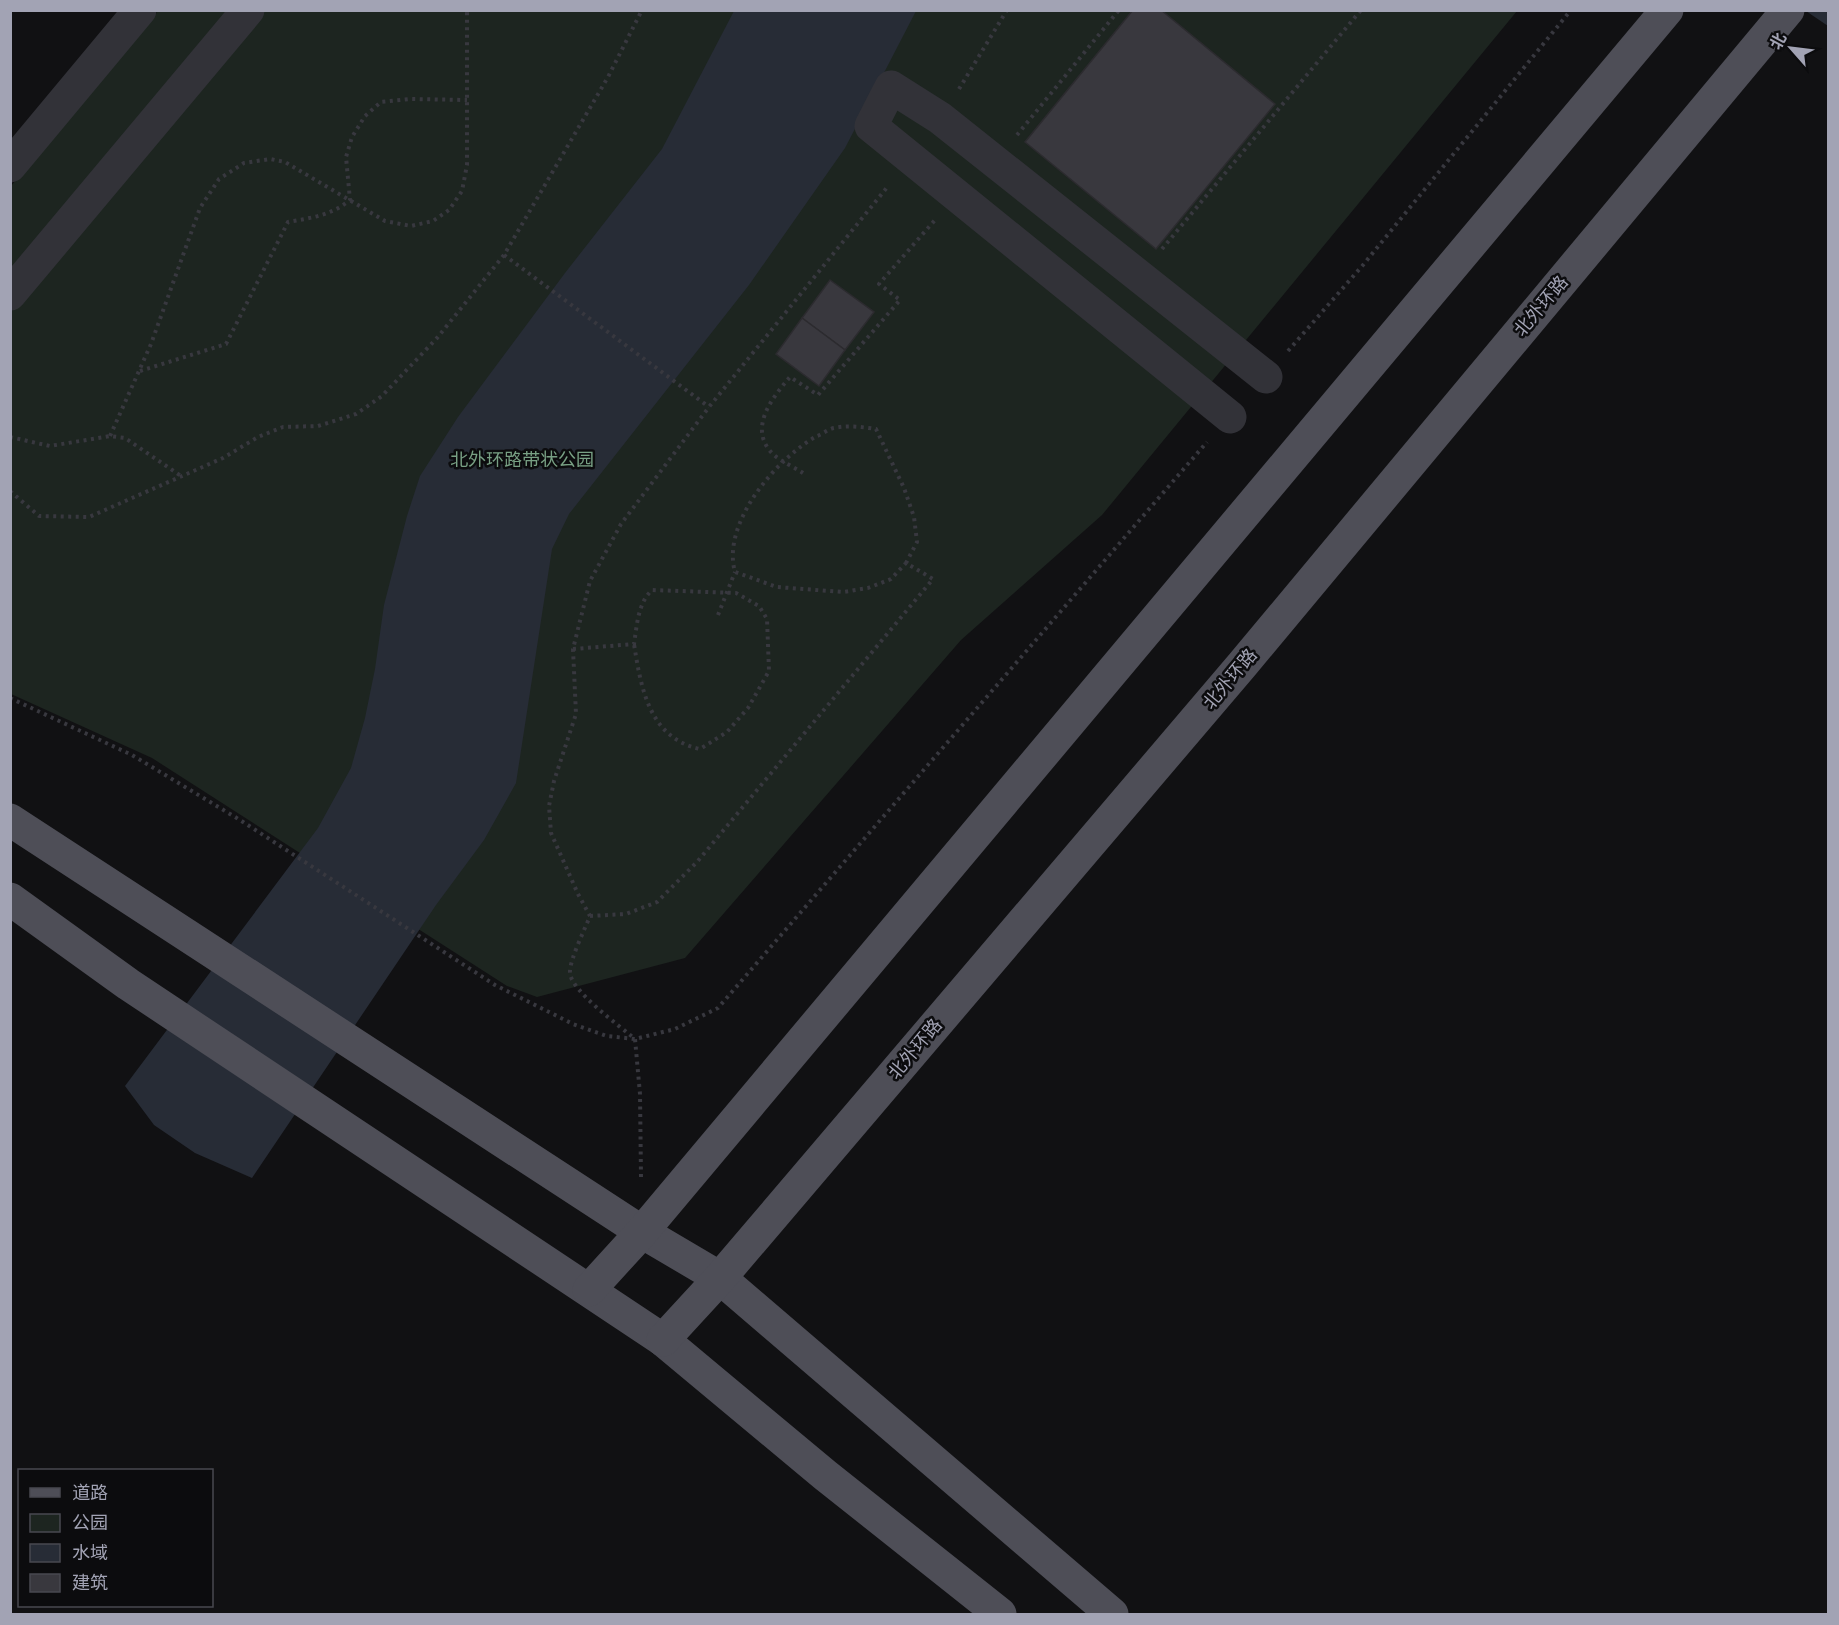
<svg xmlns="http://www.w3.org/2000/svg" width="1839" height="1625" font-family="Rubik,'Noto Sans SC',sans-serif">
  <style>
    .green { fill: #1d2520 }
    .water { fill: #272c36 }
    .building { fill: #39383e; stroke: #2c2b2f; stroke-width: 1.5 }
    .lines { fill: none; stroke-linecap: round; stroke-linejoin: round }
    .path { stroke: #38383f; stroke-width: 4; stroke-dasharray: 3 4.5; stroke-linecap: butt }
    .minor { stroke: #323238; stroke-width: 33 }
    .major { stroke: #4e4e57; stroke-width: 33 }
    .labels { text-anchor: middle; stroke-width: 5; stroke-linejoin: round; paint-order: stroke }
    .street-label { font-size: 18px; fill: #a2a3b4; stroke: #0c0c0e }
    .park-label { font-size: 18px; fill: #78a084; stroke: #0c0c0e }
  </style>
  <rect width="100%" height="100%" fill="#111113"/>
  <polygon class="green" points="158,11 1517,11 1102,515 961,640 685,958 537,997 507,986 152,758 11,694 11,186"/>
  <g class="water">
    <polygon points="734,11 916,11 845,148 749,285 569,514 552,549 516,783 484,840 436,905 252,1178 195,1153 154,1125 125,1086 318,828 351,768 365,718 375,669 384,605 407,516 420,476 458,417 565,273 662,149"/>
    <polygon points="1806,11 1828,11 1828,26"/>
  </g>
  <g class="building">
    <polygon points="1133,10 1161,10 1275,104 1156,249 1025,142"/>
    <polygon points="830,280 874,312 845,350 802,318"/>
    <polygon points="802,318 845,350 819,386 776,354"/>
  </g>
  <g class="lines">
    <g class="path">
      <polyline points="959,89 1007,10"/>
      <polyline points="1017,135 1119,10"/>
      <polyline points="1162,249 1361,10"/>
      <polyline points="504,255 709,407"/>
      <polyline points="1288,351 1363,265 1571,10"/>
      <path d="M140,371L226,344L288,222C311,218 332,215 350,200L346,157L352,137L365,116L381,102L410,99L467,100"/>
      <polyline points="110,436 151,344 200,208 219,179 244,163 270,159 285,162 385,221 411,226 433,221 449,210 462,191 467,165 467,10"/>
      <polyline points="10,437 50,446 110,436 125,438 181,476"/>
      <path d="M803,473C794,467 782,462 774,455C747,430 771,399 790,377L818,395L900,300L879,284L935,220"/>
      <polyline points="10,491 39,516 89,517 223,458 258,437 283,427 318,426 356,414 382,396 437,338 504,255 608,77 642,10"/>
      <polyline points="718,615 735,572"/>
      <path d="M573,649L634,644C637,625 638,603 652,590L736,593L759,606L767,619L769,671L748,708L727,732L700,749C649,738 641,688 634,644"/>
      <polyline points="10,698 132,755 240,820 495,985 573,1024 607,1036 635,1039 675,1029 718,1008 1207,442"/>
      <path d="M590,916L626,914L657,902L697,862L933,579L906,563L891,579L868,588L843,592L777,587L735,572C721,523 777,458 817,436C823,434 828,429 834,428C848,425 862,427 876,429L904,488L914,517L917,542L906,563"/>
      <path d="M641,1177L640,1094L635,1039C621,1027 571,991 570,973C569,961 585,929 590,916L578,894L551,833L549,806L554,781L576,714L573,649L590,581L621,524L709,407L889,185"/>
    </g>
    <g class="minor">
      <polyline points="10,166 140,10"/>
      <polyline points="10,294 248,10"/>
      <polyline points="1230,417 871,126 891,87 940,118 1266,377"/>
    </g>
    <g class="major">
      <polyline points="10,820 642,1232 720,1278 1112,1614"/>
      <polyline points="10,899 128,984 663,1340 825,1475 1000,1614"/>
      <polyline points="589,1290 642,1232 1667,10"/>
      <polyline points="663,1340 720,1278 1242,665 1788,10"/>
    </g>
  </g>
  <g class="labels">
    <g class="street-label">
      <text transform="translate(1541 306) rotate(-50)" y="6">北外环路</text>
      <text transform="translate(1230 679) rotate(-50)" y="6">北外环路</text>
      <text transform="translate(915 1049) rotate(-50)" y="6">北外环路</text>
    </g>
    <g class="park-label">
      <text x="522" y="466">北外环路带状公园</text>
    </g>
  </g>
  <rect width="1839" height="1625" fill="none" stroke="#a2a3b4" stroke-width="24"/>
  <rect x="18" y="1469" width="195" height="138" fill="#0c0c0e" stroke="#484850" stroke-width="1.5"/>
  <rect x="30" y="1488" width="30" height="9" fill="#4e4e57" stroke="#484850" stroke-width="1.5"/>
  <text x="72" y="1499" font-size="18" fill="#a2a3b4">道路</text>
  <rect x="30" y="1514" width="30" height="18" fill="#1d2520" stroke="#484850" stroke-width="1.5"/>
  <text x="72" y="1529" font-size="18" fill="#a2a3b4">公园</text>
  <rect x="30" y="1544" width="30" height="18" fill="#272c36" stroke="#484850" stroke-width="1.5"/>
  <text x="72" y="1559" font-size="18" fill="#a2a3b4">水域</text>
  <rect x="30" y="1574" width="30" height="18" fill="#39383e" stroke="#484850" stroke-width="1.5"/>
  <text x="72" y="1589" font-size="18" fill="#a2a3b4">建筑</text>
  <g transform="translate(1791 48) rotate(298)" stroke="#0c0c0e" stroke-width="4.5" paint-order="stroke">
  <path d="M0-4.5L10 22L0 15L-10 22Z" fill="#a2a3b4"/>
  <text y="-9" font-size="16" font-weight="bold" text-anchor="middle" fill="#a2a3b4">北</text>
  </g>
</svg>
